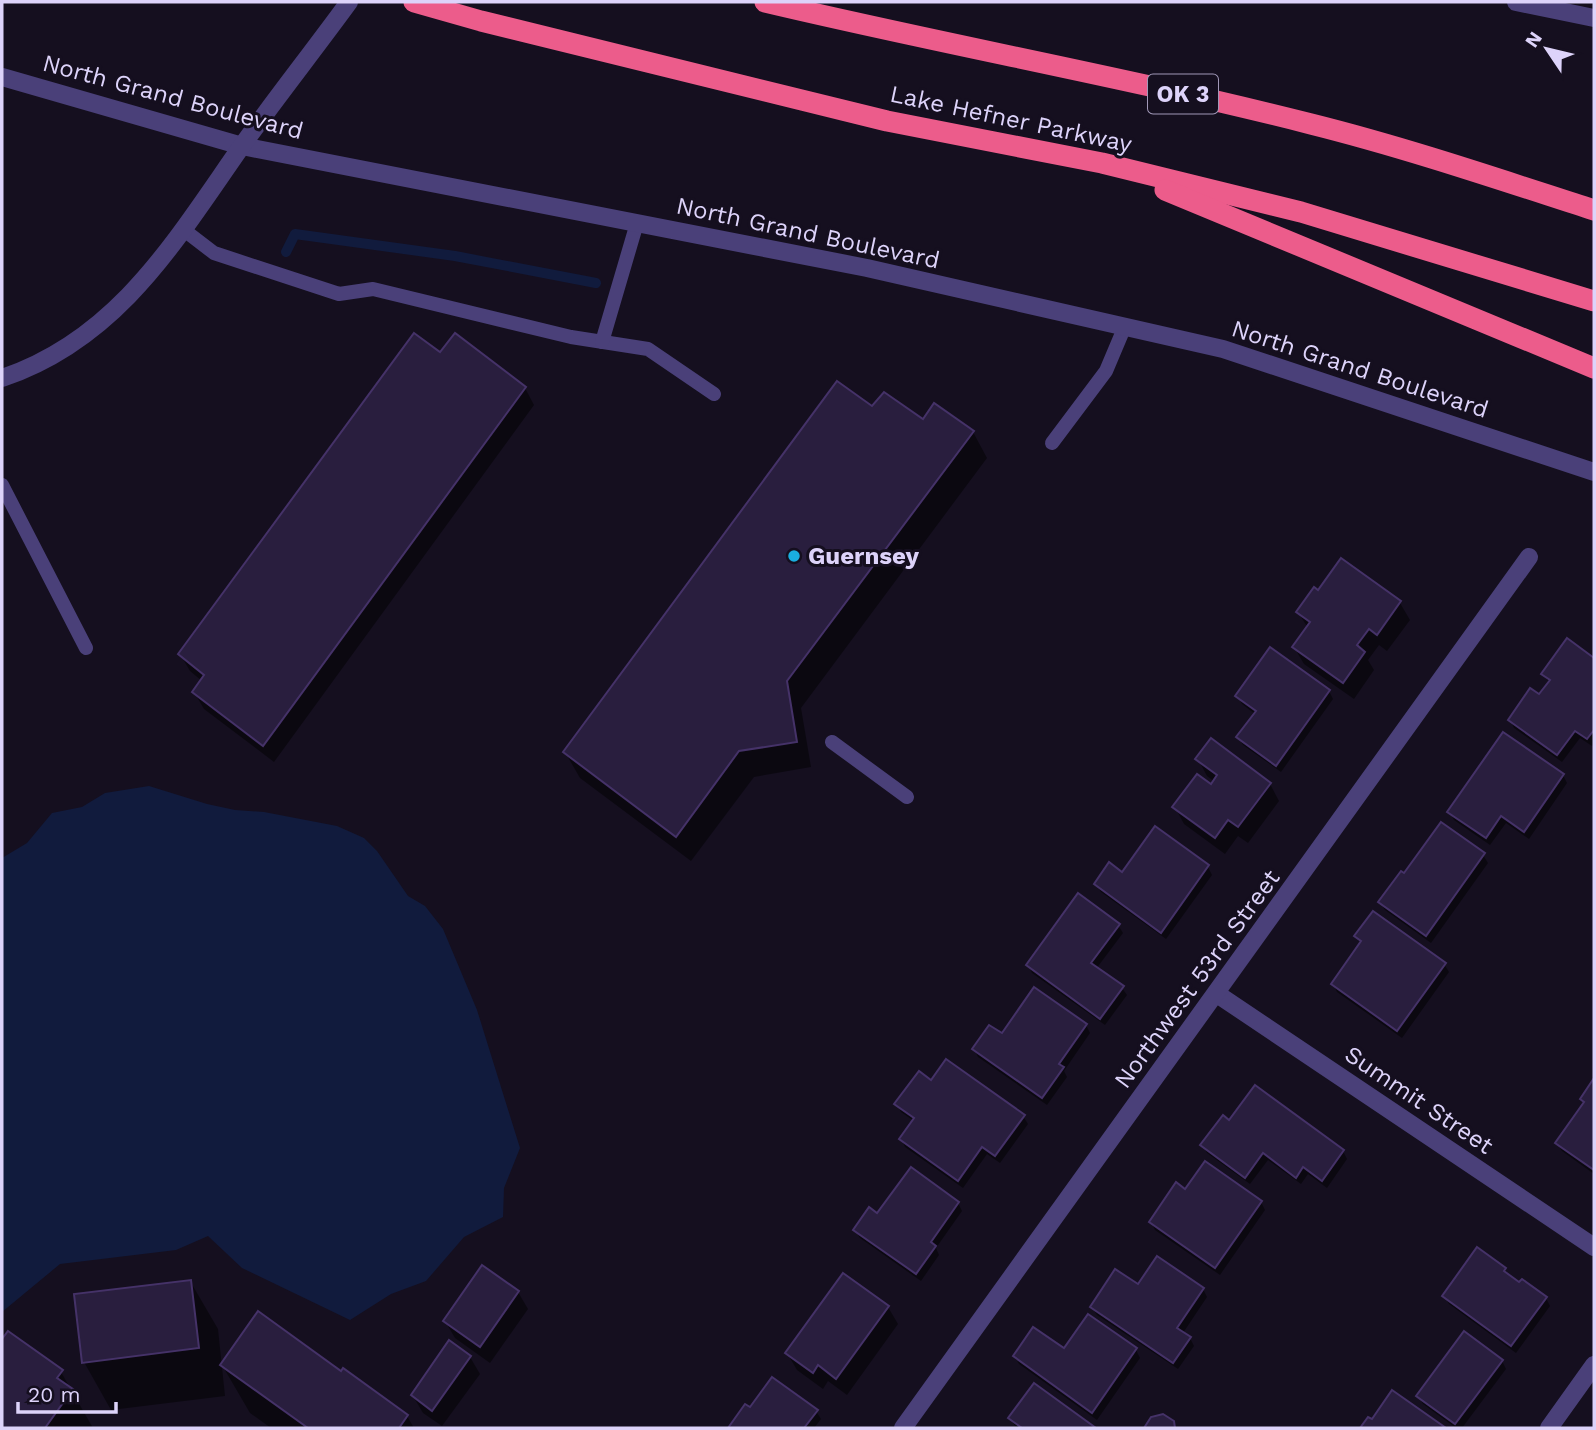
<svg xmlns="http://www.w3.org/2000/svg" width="1596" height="1430" font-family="'Work Sans',sans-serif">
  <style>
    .water { fill: #111b3d }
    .shadow { fill: #0007 }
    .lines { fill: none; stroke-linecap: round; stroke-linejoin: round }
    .stream { stroke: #111b3d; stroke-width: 10 }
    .building { fill: #291e3e; stroke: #453268; stroke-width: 2 }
    .service { stroke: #4a4079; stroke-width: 14 }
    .minor { stroke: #4a4079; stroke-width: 18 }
    .tertiary { stroke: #4a4079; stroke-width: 18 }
    .motorway { stroke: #ec5c8b; stroke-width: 21 }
    .poi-dot { fill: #1aaedf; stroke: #150f1f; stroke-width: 2.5 }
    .labels { text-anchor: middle; stroke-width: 6; stroke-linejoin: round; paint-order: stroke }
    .shield { fill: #150f1f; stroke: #a198b8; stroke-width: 2 }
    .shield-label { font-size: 23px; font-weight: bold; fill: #ddd3fa }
    .street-label { font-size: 24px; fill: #ddd3fa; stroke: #150f1f }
    .poi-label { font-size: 24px; font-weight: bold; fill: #ddd3fa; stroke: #150f1f; text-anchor: start }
  </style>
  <rect width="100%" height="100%" fill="#150f1f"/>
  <polygon class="water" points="149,786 207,804 235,810 264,812 337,826 364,838 377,851 408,896 425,906 443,929 477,1010 520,1148 504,1188 503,1217 464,1237 426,1281 391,1294 350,1320 242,1268 208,1236 176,1250 60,1264 2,1312 2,858 27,843 52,813 82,807 105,793"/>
  <g class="shadow">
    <polygon points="440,354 525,388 534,405 274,762 204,709 194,692 202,681 190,671 180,654"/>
    <polygon points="872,408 973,432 987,458 801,708 811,767 754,777 691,861 580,778 565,752"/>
    <polygon points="1400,603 1410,620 1387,651 1379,645 1368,660 1374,670 1354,699 1304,664 1294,647 1308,628 1298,612"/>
    <polygon points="1567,640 1594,660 1594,744 1592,746 1580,738 1562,762 1514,728 1510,720 1540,697 1550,683 1543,674"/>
    <polygon points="1329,691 1333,699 1281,772 1243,745 1238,737 1255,714 1242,704 1238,696"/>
    <polygon points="1198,759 1270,784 1279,801 1248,843 1238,836 1225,854 1184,824 1175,807 1211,786 1215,782 1207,776"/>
    <polygon points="1563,775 1567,783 1529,839 1506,823 1490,845 1454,820 1450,812"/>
    <polygon points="1483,855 1488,863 1431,943 1385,910 1380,902 1405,875"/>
    <polygon points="1208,867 1212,875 1166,939 1101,892 1096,884"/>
    <polygon points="1118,925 1123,933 1096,969 1122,988 1127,995 1105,1025 1032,973 1028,965"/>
    <polygon points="1356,936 1444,964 1449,972 1402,1038 1337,992 1333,984 1361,944"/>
    <polygon points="1086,1025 1090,1033 1064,1071 1067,1077 1047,1105 978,1057 974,1049 1003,1036"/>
    <polygon points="931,1082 1023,1116 1028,1124 1000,1163 987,1154 963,1188 905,1147 901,1139 914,1121 901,1112 897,1104"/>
    <polygon points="1594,1082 1594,1174 1562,1151 1557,1143 1585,1104 1582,1099"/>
    <polygon points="1230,1122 1343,1151 1347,1159 1327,1188 1308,1174 1301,1184 1268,1160 1250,1184 1207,1153 1203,1146"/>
    <polygon points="1186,1191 1261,1202 1265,1210 1220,1275 1155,1230 1151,1222"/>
    <polygon points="958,1203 962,1211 936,1248 939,1255 921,1281 860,1238 855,1230 878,1216"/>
    <polygon points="1505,1269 1510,1278 1546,1298 1550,1306 1516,1353 1449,1304 1444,1296"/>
    <polygon points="190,1281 218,1329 225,1396 111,1410 84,1362"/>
    <polygon points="1139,1287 1203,1289 1207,1297 1183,1333 1190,1338 1194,1346 1178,1369 1097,1315 1092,1307"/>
    <polygon points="518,1292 528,1309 490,1363 455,1338 445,1321"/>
    <polygon points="888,1307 898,1324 847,1395 828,1381 823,1389 797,1370 787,1353"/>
    <polygon points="1088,1316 1136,1350 1140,1358 1097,1420 1019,1364 1015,1357 1064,1351"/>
    <polygon points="8,1333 61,1372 93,1428 2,1428 2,1342"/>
    <polygon points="470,1357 480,1374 442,1426 423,1413 413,1396"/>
    <polygon points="1502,1361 1506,1369 1462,1428 1456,1428 1423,1404 1418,1396"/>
    <polygon points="222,1365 342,1373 344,1370 407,1416 414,1428 271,1428 250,1413"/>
    <polygon points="1034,1385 1093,1428 1017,1428 1015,1426 1010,1418"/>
    <polygon points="746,1407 750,1410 816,1411 821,1419 814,1428 730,1428"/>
  </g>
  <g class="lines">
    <polyline class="stream" points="286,252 295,234 455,256 596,283"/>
  </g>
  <g class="building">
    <polygon points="414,333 440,352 455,333 526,387 263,746 192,692 204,675 178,654"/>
    <polygon points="837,381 872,406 884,392 923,419 934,403 974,431 787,681 797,742 739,751 676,837 563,752"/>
    <polygon points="1341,558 1401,601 1377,635 1369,629 1357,645 1365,652 1343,683 1292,647 1310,622 1296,612 1314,587 1318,590"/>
    <polygon points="1567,638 1594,658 1594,730 1587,739 1575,731 1557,755 1508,720 1530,688 1539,694 1550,680 1541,674"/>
    <polygon points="1270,647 1330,690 1276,766 1236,737 1256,711 1235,696"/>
    <polygon points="1503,732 1564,774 1524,832 1501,816 1486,838 1447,812"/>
    <polygon points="1211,738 1271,783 1238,827 1228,820 1215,838 1172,807 1197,774 1211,784 1217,775 1195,759"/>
    <polygon points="1441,822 1485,853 1426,936 1378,902 1401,871 1404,873"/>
    <polygon points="1155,826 1209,865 1161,933 1094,884 1109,862 1122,872"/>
    <polygon points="1078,893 1120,924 1091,963 1124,986 1100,1019 1026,965"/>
    <polygon points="1373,911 1446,963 1397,1031 1331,984 1361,941 1354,936"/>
    <polygon points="1034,987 1087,1024 1059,1064 1064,1067 1042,1098 972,1049 989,1025 1002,1033"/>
    <polygon points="946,1059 1025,1115 995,1156 982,1147 958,1181 899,1139 914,1118 894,1104 919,1071 931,1080"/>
    <polygon points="1594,1078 1594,1170 1555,1143 1584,1102 1580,1099"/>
    <polygon points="1255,1085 1344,1150 1322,1181 1303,1167 1296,1178 1263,1153 1245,1178 1200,1145 1223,1115 1229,1120"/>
    <polygon points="1205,1161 1262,1201 1215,1268 1149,1222 1176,1182 1185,1189"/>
    <polygon points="911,1167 959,1202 931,1242 936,1246 916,1274 853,1230 869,1207 877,1213"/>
    <polygon points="1477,1247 1506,1268 1504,1271 1519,1282 1522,1279 1547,1297 1511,1346 1442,1296"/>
    <polygon points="1157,1256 1204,1288 1177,1328 1191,1337 1173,1363 1090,1307 1115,1269 1138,1284"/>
    <polygon points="482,1265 519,1291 480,1347 443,1321"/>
    <polygon points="843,1273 889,1306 836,1379 818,1365 813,1373 785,1353"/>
    <polygon points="191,1280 199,1348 82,1363 74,1294"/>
    <polygon points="258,1311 341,1371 343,1368 408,1415 399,1428 308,1428 220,1365"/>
    <polygon points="1088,1314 1137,1348 1092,1413 1013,1356 1033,1327 1064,1348"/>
    <polygon points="8,1331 63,1370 57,1378 73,1389 45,1428 2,1428 2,1339"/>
    <polygon points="1464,1331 1503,1360 1455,1424 1416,1396"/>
    <polygon points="449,1340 471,1356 432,1411 411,1395"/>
    <polygon points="772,1377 818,1410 804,1428 728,1428 745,1404 750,1407"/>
    <polygon points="1034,1383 1096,1428 1022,1428 1008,1418"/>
    <polygon points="1392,1390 1446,1428 1360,1428 1368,1417 1372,1419"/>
    <polygon points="1163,1414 1174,1421 1175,1428 1144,1428 1151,1417"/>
  </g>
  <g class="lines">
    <g class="service">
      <polyline points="184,230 214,253 339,294 373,289 571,337 648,349 714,394"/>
      <polyline points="602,342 637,223"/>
      <polyline points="1052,443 1106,371 1125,326"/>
      <polyline points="2,485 86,648"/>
      <polyline points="832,742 907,797"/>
    </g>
    <g class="minor">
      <polyline points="2,77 242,146"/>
      <polyline points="1217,994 1594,1247"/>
      <polyline points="903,1428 1529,557"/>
      <polyline points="1549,1428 1594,1365"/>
    </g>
    <g class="tertiary">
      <polyline points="1516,2 1594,18"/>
      <polyline points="242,146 867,268 1223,349 1594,472"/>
      <path d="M2,378C118,339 175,241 241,147C276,98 314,50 349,2"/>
    </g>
    <g class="motorway">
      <polyline points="414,2 481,21 887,121 1102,163 1301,212 1594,301"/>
      <path d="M765,2C946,45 1130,78 1311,124C1407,148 1501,180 1594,210"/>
      <polyline points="1165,190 1594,368"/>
    </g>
  </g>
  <circle class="poi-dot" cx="794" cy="556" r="7"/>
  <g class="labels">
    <rect class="shield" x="1148" y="74.5" width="70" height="39" rx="5"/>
    <g class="shield-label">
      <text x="1183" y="102">OK 3</text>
    </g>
    <g class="street-label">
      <text transform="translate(173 97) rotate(15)" y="8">North Grand Boulevard</text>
      <text transform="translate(1011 119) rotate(12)" y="8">Lake Hefner Parkway</text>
      <text transform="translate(808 233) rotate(12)" y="8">North Grand Boulevard</text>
      <text transform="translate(1360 369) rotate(18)" y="8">North Grand Boulevard</text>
      <text transform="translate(1197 979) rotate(-54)" y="8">Northwest 53rd Street</text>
      <text transform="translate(1419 1100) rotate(34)" y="8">Summit Street</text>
    </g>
    <g class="poi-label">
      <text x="808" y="564">Guernsey</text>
    </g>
  </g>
  <rect width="1596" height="1430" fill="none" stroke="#ddd3fa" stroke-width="7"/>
  <g transform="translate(1547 49) rotate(305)" stroke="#150f1f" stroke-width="5" paint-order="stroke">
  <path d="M0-5L12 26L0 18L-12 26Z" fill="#ddd3fa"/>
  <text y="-10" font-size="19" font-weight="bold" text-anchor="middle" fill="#ddd3fa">N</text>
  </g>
  <path d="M18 1402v10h98v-10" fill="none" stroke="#ddd3fa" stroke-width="3.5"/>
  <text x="28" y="1402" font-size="21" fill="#ddd3fa" stroke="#150f1f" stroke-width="5" paint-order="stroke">20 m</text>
</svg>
